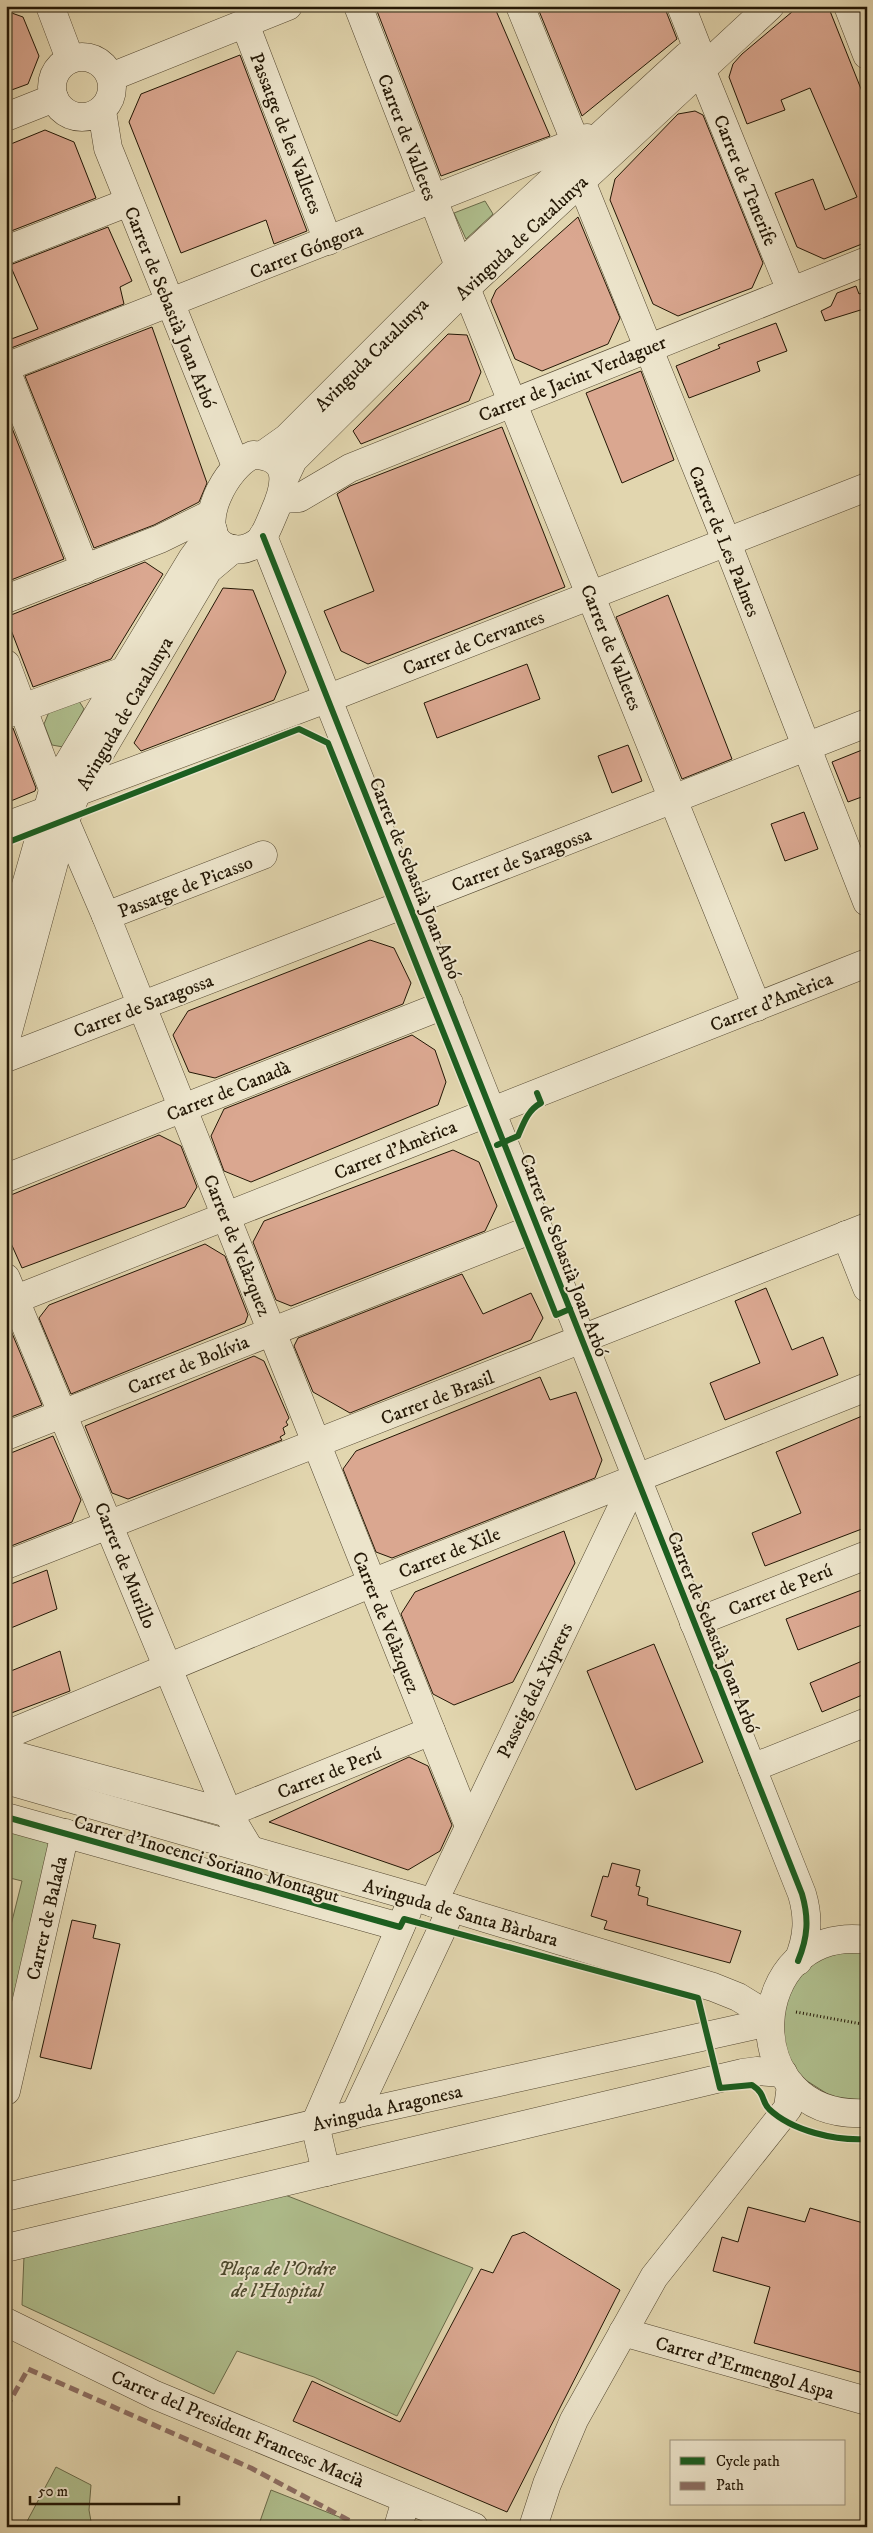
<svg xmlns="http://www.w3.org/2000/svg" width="873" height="2533" font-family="'IM FELL DW Pica',serif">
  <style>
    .green { fill: #afbe8d; stroke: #696a49 }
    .building { fill: #daa790; stroke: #231705 }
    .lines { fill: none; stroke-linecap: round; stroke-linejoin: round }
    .minor-casing { stroke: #534730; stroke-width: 29 }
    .path { stroke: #231705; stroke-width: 3; stroke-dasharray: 1 2.5; stroke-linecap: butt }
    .minor { stroke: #ece4cb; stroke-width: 28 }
    .quiet { stroke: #8d6e63; stroke-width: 5; stroke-dasharray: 10 5; stroke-linecap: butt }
    .cycleway-casing { stroke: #ece4cb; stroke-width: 9 }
    .cycleway { stroke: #1b5e20; stroke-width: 6 }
    .labels { text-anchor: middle; stroke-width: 4; stroke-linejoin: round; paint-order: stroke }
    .street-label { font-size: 19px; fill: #231705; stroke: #ece4cb }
    .park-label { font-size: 19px; font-style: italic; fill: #4d492e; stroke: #ece4cb }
  </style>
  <rect width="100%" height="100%" fill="#e2d6af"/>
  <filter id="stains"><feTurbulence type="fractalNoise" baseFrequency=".004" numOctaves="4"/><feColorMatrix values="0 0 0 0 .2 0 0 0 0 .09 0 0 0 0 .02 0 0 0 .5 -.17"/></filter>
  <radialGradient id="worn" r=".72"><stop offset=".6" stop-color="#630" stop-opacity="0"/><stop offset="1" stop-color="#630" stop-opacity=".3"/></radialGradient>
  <g class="green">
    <polygon points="485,201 493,214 466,239 454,213"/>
    <polygon points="79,701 84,709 63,747 52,745 44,724 49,712"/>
    <polygon points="6,1821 59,1835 6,2052 6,1945 22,1881 6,1877"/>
    <polygon points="867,1948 867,2101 837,2100 796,2074 779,2035 782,2000 814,1959"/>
    <polygon points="280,2193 473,2268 397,2416 314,2377 237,2351 214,2394 22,2305 24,2256"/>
    <polygon points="56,2467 91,2485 89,2510 92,2527 24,2527"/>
    <polygon points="271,2490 352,2522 364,2527 258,2527"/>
  </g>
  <g class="building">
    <polygon points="378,6 494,6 550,136 441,176 377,11"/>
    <polygon points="537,6 664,6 677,39 582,116"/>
    <polygon points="799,6 828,6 867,104 867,242 824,259 797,247 775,193 813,179 825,210 857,197 810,88 781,100 785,110 747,124 729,77 733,64 742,54"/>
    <polygon points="6,11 23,17 39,56 28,84 6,92"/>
    <polygon points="240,55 307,231 274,244 266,220 181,253 129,122 141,94"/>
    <polygon points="695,111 703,115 763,263 752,288 678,316 653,304 610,200 615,179 678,114"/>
    <polygon points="45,130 74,142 96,198 6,233 6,146"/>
    <polygon points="578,217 620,318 608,344 542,371 515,359 491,301 496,290"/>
    <polygon points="108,227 132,281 120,287 124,304 6,350 6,341 38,329 10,265"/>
    <polygon points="856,286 859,294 867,291 867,308 825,321 821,311 831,306 837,293"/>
    <polygon points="776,323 787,351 757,362 760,371 689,398 676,366 720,348 718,345"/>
    <polygon points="152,327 207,483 199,502 154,525 94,548 25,376"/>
    <polygon points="448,334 467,335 481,372 469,401 361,444 353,431"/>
    <polygon points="641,371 674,460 622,483 586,393"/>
    <polygon points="6,413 64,559 6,582"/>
    <polygon points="502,427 565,587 368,664 341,651 324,611 374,591 337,494 350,486"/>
    <polygon points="145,562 163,574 111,659 33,687 6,617"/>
    <polygon points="223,588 253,590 286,672 274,700 141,751 134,743"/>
    <polygon points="668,595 732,759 682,779 616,617"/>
    <polygon points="527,664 540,699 437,738 424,703"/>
    <polygon points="13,728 36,788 35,791 6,803 6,729"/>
    <polygon points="628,745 642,781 612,793 598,756"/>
    <polygon points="867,748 867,795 848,802 832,762"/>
    <polygon points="804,812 818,849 785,861 771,824"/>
    <polygon points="370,940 394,948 411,983 403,1004 215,1078 189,1072 173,1035 188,1011"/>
    <polygon points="412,1035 435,1050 446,1082 438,1105 251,1182 224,1171 211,1136 224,1109"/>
    <polygon points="159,1135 181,1146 197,1187 185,1207 22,1268 6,1232 6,1197"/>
    <polygon points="453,1150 479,1162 497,1206 485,1231 291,1306 276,1300 253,1242 264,1221"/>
    <polygon points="205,1244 225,1256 248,1315 245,1323 71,1394 39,1318 49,1305"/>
    <polygon points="462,1274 483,1314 531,1293 543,1318 531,1340 350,1413 313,1392 294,1346 298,1338"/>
    <polygon points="766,1288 792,1350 823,1337 838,1375 725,1420 710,1383 760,1363 735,1301"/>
    <polygon points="6,1325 9,1326 42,1405 6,1419"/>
    <polygon points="254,1356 264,1361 289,1418 286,1422 288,1425 283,1428 285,1434 280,1437 282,1440 128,1499 112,1493 85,1426"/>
    <polygon points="540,1377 550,1400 576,1392 602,1460 595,1478 392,1558 376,1552 343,1469 356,1451"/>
    <polygon points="867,1414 867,1527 765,1566 752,1533 801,1513 776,1452"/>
    <polygon points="53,1436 81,1500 72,1522 6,1548 6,1455"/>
    <polygon points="564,1531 575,1563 513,1682 454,1705 433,1694 401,1614 415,1592"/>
    <polygon points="47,1570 57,1609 6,1630 6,1586"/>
    <polygon points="867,1588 867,1623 798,1650 786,1619"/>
    <polygon points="654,1644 703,1762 636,1790 587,1671"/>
    <polygon points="60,1651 70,1691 6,1715 6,1673"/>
    <polygon points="867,1659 867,1693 822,1712 810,1683"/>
    <polygon points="409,1757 428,1766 452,1825 440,1851 408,1870 269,1822"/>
    <polygon points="612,1863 640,1870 636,1886 640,1887 638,1895 648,1898 647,1905 741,1931 730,1963 604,1929 607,1921 591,1916 603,1876 608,1877"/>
    <polygon points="72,1920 96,1925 93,1938 120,1944 91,2069 40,2057"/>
    <polygon points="748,2207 805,2222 810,2208 867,2224 867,2374 754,2343 770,2287 713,2271 722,2237 738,2242"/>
    <polygon points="524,2232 620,2290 507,2512 293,2421 312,2381 400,2422 481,2269 493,2273 512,2236"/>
  </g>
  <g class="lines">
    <defs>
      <g id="minor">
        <polyline points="50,6 70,59"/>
        <polyline points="358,6 459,266"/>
        <polyline points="520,6 580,153"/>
        <polyline points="681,6 697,47"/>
        <polyline points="848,6 867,55"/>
        <polyline points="245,24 328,241"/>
        <circle cx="82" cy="87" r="30"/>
        <polyline points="701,69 791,291"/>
        <polyline points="111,77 288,6"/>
        <polyline points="102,111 108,148 236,466"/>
        <polyline points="6,117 54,98"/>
        <polyline points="581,181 727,543 867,902"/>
        <polyline points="6,250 129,202"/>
        <polyline points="466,288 757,1007"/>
        <polyline points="6,367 587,138"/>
        <polyline points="6,370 85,569"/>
        <path d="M253,455C293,456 286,486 274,513C270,522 265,537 257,543C247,550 235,552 224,546C192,528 228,464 253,455Z"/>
        <polyline points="263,455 287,438 459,266 687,56"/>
        <polyline points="284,479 293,460 466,288 770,6"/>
        <polyline points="281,499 299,498 350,468 867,261"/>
        <path d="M263,536L802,1894C809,1918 808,1937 798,1961"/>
        <polyline points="6,599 160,539 211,514"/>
        <polyline points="6,664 65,821 106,916 469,1826"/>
        <polyline points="6,714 124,671"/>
        <polyline points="77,792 329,698 867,487"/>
        <polyline points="6,826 46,811"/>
        <polyline points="106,916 263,855"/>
        <polyline points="6,955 54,787 192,559 213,530"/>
        <polyline points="6,1039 66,818 77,792 208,570 233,549"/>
        <polyline points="6,1058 410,902 867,723"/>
        <polyline points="6,1178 449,1003"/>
        <polyline points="846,1235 867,1288"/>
        <polyline points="6,1278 228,1813 250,1850"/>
        <polyline points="6,1303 867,963"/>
        <polyline points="6,1436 538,1227"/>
        <polyline points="6,1565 867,1227"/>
        <polyline points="694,1623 867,1555"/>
        <polyline points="6,1735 372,1583 867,1387"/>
        <polyline points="6,1753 228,1813"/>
        <polyline points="752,1768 867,1722"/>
        <polyline points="6,1780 452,1908 713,1987 738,1997 769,2016"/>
        <polyline points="228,1813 431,1731"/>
        <polyline points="6,1817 400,1927"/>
        <polyline points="433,1903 636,1478"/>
        <path d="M867,1940C744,1923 732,2121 867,2113"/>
        <polyline points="6,2091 65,1833"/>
        <polyline points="355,2114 452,1908"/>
        <polyline points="315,2124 407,1912"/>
        <polyline points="315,2124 326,2172"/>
        <polyline points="6,2197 355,2114 769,2022"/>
        <polyline points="6,2248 742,2073 757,2071 783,2073"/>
        <polyline points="6,2322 155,2395 474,2527"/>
        <polyline points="623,2332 867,2401"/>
        <polyline points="398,2527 406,2500"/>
        <polyline points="533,2527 547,2484 574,2420 654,2277 788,2108 791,2085"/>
      </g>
    </defs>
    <use href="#minor" class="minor-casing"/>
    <polyline class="path" points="796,2012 867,2025"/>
    <use href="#minor" class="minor"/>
    <polyline class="quiet" points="6,2408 28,2369 251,2468 352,2522 352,2527"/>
    <defs>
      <g id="cycleway">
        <path d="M263,536L802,1894C809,1918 808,1937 798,1961"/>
        <polyline points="6,843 299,729 328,743 556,1315 570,1309"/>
        <path d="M497,1145L518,1136C524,1122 528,1110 541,1103L537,1093"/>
        <path d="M6,1817L400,1927L404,1919L698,1998L720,2088L752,2085C766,2094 761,2101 769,2109C792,2131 836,2141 867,2139"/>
      </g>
    </defs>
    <use href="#cycleway" class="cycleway-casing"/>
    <use href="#cycleway" class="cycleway"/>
  </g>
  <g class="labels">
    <g class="street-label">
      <text transform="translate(287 133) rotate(69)" y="7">Passatge de les Valletes</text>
      <text transform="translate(408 137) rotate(69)" y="7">Carrer de Valletes</text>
      <text transform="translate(746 180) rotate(68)" y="7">Carrer de Tenerife</text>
      <text transform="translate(521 237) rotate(-43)" y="7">Avinguda de Catalunya</text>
      <text transform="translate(306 250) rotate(-22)" y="7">Carrer Góngora</text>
      <text transform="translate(171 307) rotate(68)" y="7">Carrer de Sebastià Joan Arbó</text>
      <text transform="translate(371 354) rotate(-45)" y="7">Avinguda Catalunya</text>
      <text transform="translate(572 378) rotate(-22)" y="7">Carrer de Jacint Verdaguer</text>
      <text transform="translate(725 541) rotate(68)" y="7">Carrer de Les Palmes</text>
      <text transform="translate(473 642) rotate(-21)" y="7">Carrer de Cervantes</text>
      <text transform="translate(612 647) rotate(68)" y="7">Carrer de Valletes</text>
      <text transform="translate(124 713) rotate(-60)" y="7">Avinguda de Catalunya</text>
      <text transform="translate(521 859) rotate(-21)" y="7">Carrer de Saragossa</text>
      <text transform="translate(416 878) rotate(68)" y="7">Carrer de Sebastià Joan Arbó</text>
      <text transform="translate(185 886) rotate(-21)" y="7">Passatge de Picasso</text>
      <text transform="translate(771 1001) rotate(-22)" y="7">Carrer d'Amèrica</text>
      <text transform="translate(143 1005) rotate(-21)" y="7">Carrer de Saragossa</text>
      <text transform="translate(228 1090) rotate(-22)" y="7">Carrer de Canadà</text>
      <text transform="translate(395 1149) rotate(-22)" y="7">Carrer d'Amèrica</text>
      <text transform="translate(238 1245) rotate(68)" y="7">Carrer de Velàzquez</text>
      <text transform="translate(565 1255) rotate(69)" y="7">Carrer de Sebastià Joan Arbó</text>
      <text transform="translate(188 1364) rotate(-22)" y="7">Carrer de Bolívia</text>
      <text transform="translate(437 1397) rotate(-21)" y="7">Carrer de Brasil</text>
      <text transform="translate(449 1552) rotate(-22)" y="7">Carrer de Xile</text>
      <text transform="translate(126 1565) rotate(68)" y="7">Carrer de Murillo</text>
      <text transform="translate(780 1589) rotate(-22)" y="7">Carrer de Perú</text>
      <text transform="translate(387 1622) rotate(68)" y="7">Carrer de Velàzquez</text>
      <text transform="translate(714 1632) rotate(68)" y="7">Carrer de Sebastià Joan Arbó</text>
      <text transform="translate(534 1690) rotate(-64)" y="7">Passeig dels Xiprers</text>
      <text transform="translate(329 1772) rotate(-22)" y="7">Carrer de Perú</text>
      <text transform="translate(207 1858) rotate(16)" y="7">Carrer d'Inocenci Soriano Montagut</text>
      <text transform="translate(461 1912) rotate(16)" y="7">Avinguda de Santa Bàrbara</text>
      <text transform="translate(46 1918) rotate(-77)" y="7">Carrer de Balada</text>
      <text transform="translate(387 2107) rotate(-13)" y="7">Avinguda Aragonesa</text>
      <text transform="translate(745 2367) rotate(16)" y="7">Carrer d'Ermengol Aspa</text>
      <text transform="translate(238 2428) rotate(23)" y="7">Carrer del President Francesc Macià</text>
    </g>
    <g class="park-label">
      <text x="277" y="2275">Plaça de l'Ordre<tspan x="277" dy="22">de l'Hospital</tspan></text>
    </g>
  </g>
  <rect width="873" height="2533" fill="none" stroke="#e2d6af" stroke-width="25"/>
  <rect x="8" y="8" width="858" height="2518" fill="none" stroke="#231705" stroke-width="2.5"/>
  <rect x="12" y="12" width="848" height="2508" fill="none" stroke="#231705"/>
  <rect x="670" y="2440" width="175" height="65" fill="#ece4cb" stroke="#9c927c"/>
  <rect x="680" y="2457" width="25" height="8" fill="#1b5e20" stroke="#9c927c"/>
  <text x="716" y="2466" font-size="15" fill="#231705">Cycle path</text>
  <rect x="680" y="2482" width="25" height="8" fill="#8d6e63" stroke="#9c927c"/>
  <text x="716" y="2490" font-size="15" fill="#231705">Path</text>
  <path d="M30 2496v8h149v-8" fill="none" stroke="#231705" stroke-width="2.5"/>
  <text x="38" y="2496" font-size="15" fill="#231705" stroke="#ece4cb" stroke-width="4" paint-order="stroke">50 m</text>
  <rect width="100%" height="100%" filter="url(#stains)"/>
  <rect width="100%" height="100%" fill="url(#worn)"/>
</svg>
